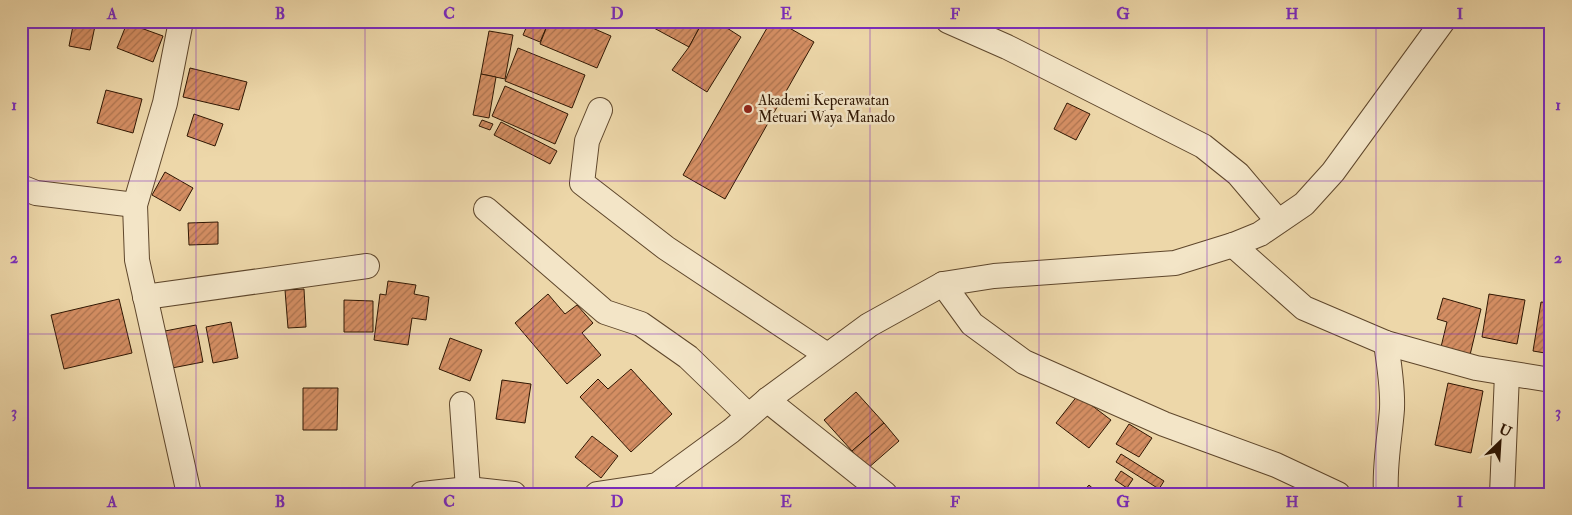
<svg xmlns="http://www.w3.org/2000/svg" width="1572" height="515" font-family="'IM FELL Double Pica',serif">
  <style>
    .building { fill: url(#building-hatch); stroke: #301703 }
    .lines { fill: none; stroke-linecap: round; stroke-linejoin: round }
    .minor-casing { stroke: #5f472c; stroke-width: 26 }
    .minor { stroke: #f3e5c7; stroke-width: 24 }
    .grid { fill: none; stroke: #7b2cbf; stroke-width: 1; stroke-opacity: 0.55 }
    .poi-dot { fill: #8f2418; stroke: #f3e5c7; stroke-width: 2 }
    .labels { text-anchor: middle; stroke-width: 5; stroke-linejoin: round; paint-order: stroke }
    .poi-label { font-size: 15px; fill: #301703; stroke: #f3e5c7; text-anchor: start }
    .neatline { fill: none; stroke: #7b2cbf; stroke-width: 2 }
    .grid-label { font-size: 16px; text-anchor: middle; font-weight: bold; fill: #7b2cbf }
  </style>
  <defs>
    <pattern id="building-hatch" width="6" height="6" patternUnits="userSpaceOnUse" patternTransform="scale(1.25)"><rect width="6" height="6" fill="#d48e63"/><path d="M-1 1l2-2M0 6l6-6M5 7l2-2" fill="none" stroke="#ac734f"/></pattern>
  </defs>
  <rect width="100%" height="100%" fill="#edd7a9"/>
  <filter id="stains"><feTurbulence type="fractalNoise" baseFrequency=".004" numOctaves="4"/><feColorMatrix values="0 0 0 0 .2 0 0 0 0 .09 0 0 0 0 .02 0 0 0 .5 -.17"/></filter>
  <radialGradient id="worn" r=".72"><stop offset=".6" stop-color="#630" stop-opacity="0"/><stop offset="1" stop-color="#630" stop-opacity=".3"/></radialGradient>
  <g class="building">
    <polygon points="74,21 96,21 90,50 69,46"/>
    <polygon points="529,21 549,21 540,42 523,35"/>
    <polygon points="549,21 576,21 611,36 597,68 540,44"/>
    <polygon points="641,21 703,21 689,47"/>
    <polygon points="703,21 716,21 741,37 707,92 672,70 689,47"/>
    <polygon points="771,21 777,21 814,42 725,199 683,175"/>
    <polygon points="127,23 163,36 153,62 117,48"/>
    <polygon points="489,31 513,35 505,79 481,74"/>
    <polygon points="518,48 585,75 572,108 505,81"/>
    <polygon points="190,68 247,82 239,110 183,97"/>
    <polygon points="481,74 496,77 489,118 473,115"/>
    <polygon points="505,86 568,114 555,144 492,116"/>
    <polygon points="106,90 142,99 133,133 97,123"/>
    <polygon points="1067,103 1090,114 1076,140 1054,129"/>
    <polygon points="194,114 223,124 215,146 187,136"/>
    <polygon points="482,120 493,124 490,130 479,126"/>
    <polygon points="501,122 557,151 550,164 494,135"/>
    <polygon points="165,172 193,188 180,211 152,195"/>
    <polygon points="218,222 218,244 189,245 188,223"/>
    <polygon points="388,281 416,285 414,294 429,297 426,320 412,318 408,345 374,340 380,294 386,295"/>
    <polygon points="304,289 306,327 288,328 285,290"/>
    <polygon points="548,294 565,314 577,305 593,323 582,333 601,355 567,384 515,323"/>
    <polygon points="1489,294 1525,300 1517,344 1482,337"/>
    <polygon points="1443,298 1481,309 1470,355 1441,347 1447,322 1437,319"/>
    <polygon points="119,299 132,353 64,369 51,315"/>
    <polygon points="344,300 373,301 373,332 344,332"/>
    <polygon points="1541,302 1551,303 1551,354 1533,351"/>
    <polygon points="231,322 238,358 213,363 206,327"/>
    <polygon points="196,325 203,362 172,368 165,331"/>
    <polygon points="450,338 482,350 470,381 439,369"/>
    <polygon points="631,369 672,414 631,452 580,397 598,379 608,389"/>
    <polygon points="502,380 531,384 525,423 496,419"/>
    <polygon points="1448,383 1483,391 1471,453 1435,445"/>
    <polygon points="303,388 338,388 337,430 303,430"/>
    <polygon points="856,392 884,423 852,451 824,420"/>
    <polygon points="1078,395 1111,420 1089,448 1056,423"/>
    <polygon points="884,423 899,441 867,469 852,451"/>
    <polygon points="1129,424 1152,438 1139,457 1116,444"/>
    <polygon points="592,436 618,456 601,478 575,457"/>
    <polygon points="1121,454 1164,481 1159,489 1116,462"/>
    <polygon points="1121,471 1133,479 1127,488 1115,480"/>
    <polygon points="1089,485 1099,494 1081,494"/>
  </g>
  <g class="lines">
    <defs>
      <g id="minor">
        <polyline points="181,21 165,103 135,205 137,260 189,494"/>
        <polyline points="948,21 1007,47 1203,146 1238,174 1278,221"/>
        <polyline points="600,110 587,141 582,183 666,248 827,355"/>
        <polyline points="21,187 36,193 135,205"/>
        <polyline points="486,209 605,312 641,324 688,357 748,415"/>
        <polyline points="1233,245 1304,308 1386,343 1476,368 1551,380"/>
        <polyline points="943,284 972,324 1024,362 1164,424 1276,465 1338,494"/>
        <polyline points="145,297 367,266"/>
        <polyline points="767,400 885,494"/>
        <polyline points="462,404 468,489"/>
        <polyline points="422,494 468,489 514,494"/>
        <polyline points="597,494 657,485 731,431 767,400 869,325 943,284 994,276 1175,263 1233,245 1260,234 1304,204 1333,172 1443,21"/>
        <path d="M1386,494C1384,465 1390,437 1392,409C1393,386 1389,365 1386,343"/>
        <polyline points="1502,494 1507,374"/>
      </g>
    </defs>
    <use href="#minor" class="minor-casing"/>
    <use href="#minor" class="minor"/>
  </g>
  <path class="grid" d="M196,21V494M365,21V494M533,21V494M702,21V494M870,21V494M1039,21V494M1207,21V494M1376,21V494M21,181H1551M21,334H1551"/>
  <circle class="poi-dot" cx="748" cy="109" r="5"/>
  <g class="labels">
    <g class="poi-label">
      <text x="758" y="105">Akademi Keperawatan<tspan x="758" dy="17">Metuari Waya Manado</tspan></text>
    </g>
  </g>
  <rect width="1572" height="515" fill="none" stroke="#edd7a9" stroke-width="55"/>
  <g transform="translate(1500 442) rotate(25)" stroke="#f3e5c7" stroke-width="4" paint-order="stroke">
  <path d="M0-4L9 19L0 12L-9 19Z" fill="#301703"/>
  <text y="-8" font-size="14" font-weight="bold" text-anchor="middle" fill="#301703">U</text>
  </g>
  <rect x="28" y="28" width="1516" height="460" class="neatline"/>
  <g class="grid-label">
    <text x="112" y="19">A</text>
    <text x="280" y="19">B</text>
    <text x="449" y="19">C</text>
    <text x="617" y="19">D</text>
    <text x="786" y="19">E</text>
    <text x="955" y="19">F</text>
    <text x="1123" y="19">G</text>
    <text x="1292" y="19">H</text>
    <text x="1460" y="19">I</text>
    <text x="14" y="110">1</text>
    <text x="1558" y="110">1</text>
    <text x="14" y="263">2</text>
    <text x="1558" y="263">2</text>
    <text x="14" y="417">3</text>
    <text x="1558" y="417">3</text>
    <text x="112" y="507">A</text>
    <text x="280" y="507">B</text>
    <text x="449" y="507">C</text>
    <text x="617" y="507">D</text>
    <text x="786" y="507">E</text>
    <text x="955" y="507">F</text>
    <text x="1123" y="507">G</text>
    <text x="1292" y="507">H</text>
    <text x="1460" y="507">I</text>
  </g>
  <rect width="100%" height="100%" filter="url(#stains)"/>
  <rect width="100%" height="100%" fill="url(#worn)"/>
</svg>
